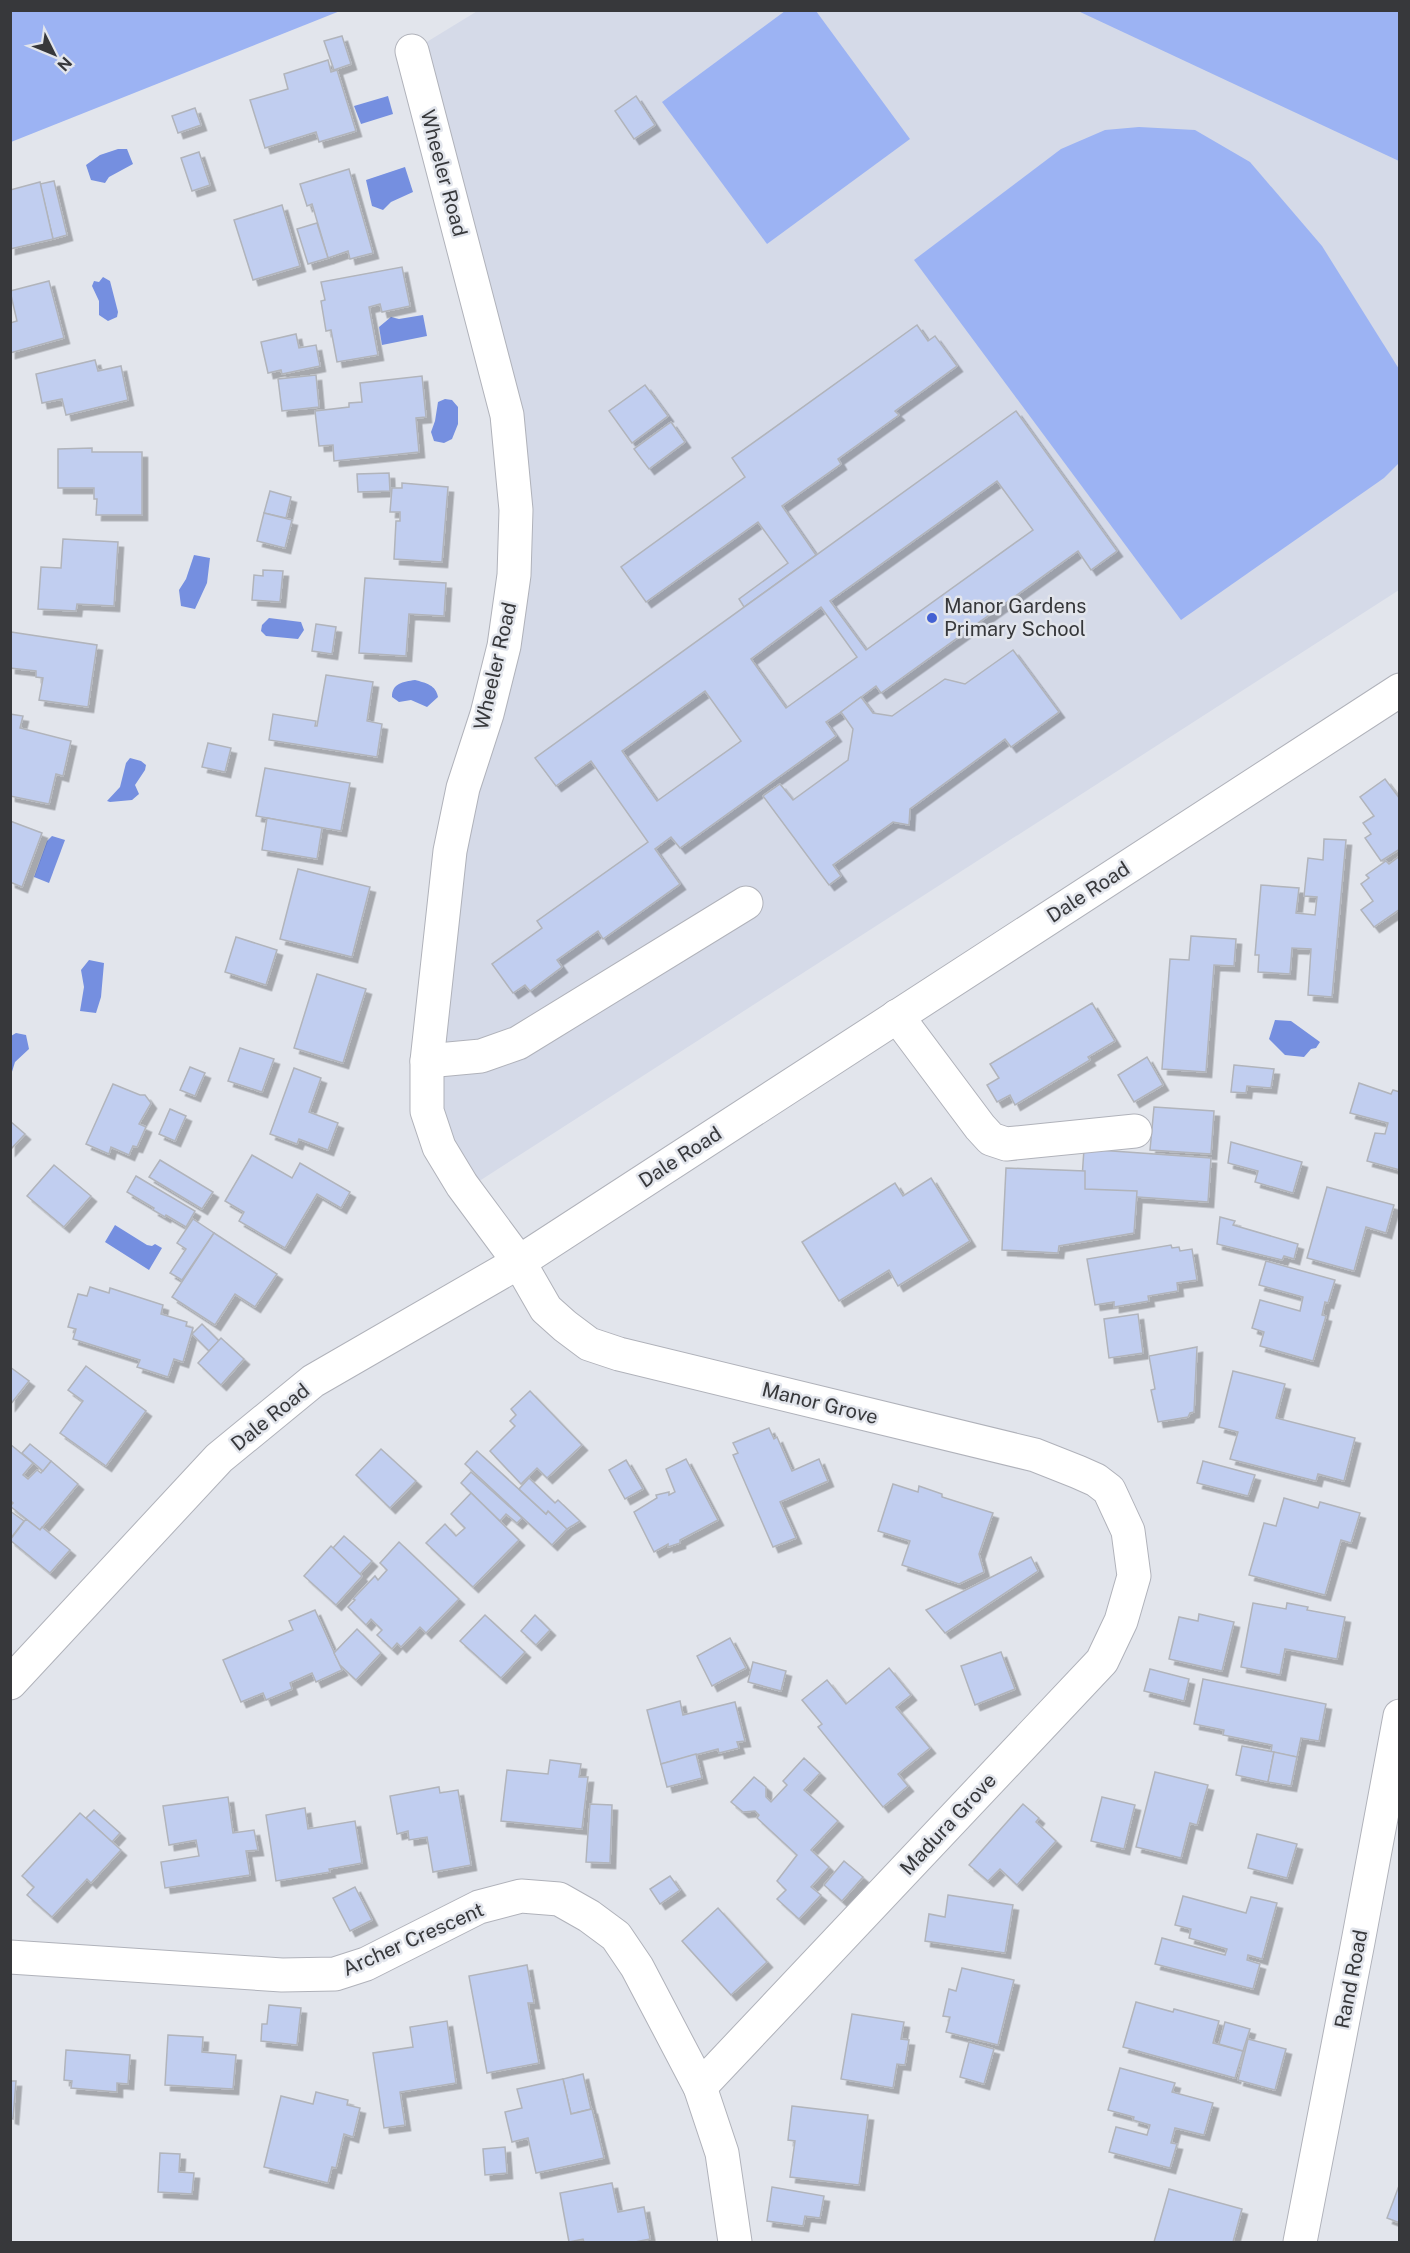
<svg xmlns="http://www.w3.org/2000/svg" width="1410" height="2253" font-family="'Public Sans',sans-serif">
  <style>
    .built { fill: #d5dae8 }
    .green { fill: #9cb3f3 }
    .water { fill: #758fe0 }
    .building { fill: #c1cef0; stroke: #b1b4bb; stroke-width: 1.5; fill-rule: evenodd; filter: url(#shadow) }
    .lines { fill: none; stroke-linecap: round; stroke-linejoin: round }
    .minor-casing { stroke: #b0b2ba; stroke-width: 35 }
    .minor { stroke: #fff; stroke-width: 33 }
    .poi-dot { fill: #4360d3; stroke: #e2e5ec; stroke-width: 2 }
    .labels { text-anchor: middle; stroke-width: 5; stroke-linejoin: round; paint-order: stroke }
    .street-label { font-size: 20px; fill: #37383b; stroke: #e2e5ec }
    .poi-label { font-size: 20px; fill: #37383b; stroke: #e2e5ec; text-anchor: start }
  </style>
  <defs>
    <filter id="shadow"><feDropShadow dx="5.5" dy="5.5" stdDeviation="0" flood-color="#0004"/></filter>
  </defs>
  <rect width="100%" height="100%" fill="#e2e5ec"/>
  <polygon class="built" points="479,10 1399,11 1399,590 470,1187 424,1105 516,510 412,51"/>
  <g class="green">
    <polygon points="11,10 340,10 340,11 11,142"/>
    <polygon points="785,11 816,11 910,139 767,244 662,102"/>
    <polygon points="1078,11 1399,11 1399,161"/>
    <polygon points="1139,127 1195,130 1250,162 1322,246 1399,369 1399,463 1384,478 1181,620 914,260 1061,149 1105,130"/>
  </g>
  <g class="water">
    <polygon points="388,96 393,114 361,124 354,106"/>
    <polygon points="118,149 127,149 133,164 109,177 105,183 91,180 86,165 100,155"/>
    <polygon points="405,167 413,192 391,202 383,210 372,206 366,180"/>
    <polygon points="103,277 110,281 118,312 117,317 108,321 99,315 99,301 92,286 94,281 99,282"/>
    <polygon points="423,315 427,336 382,345 379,327 391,317 399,319"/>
    <polygon points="445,399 452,400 458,407 458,424 452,439 444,443 434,441 431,432 435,421 438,402"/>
    <polygon points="194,555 210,558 207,583 195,609 181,606 179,590 186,579"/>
    <polygon points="269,618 301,622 304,630 298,639 266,636 261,631 262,625"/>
    <path d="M415,680C426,683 436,685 438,697L427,707L411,700L399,702L392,697C392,683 403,682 415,680Z"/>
    <polygon points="130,758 141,761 146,765 145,770 135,785 139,794 132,800 110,802 107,801 120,787 126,763"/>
    <polygon points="52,836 65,840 49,883 34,877 47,841"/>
    <polygon points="89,960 104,963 101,997 96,1013 80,1011 84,987 81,970"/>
    <polygon points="1275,1020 1291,1021 1320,1042 1316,1048 1311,1049 1304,1057 1285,1055 1269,1039"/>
    <polygon points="16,1033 26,1035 29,1049 15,1062 11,1075 11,1036"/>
    <polygon points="115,1225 147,1245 152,1246 155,1244 162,1248 149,1270 105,1242"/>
  </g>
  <g class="building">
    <polygon points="342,36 351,64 334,70 324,41"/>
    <polygon points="328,60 331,72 337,70 356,131 319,142 316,132 265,148 250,100 288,89 284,74"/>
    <polygon points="636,96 655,125 634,139 615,111"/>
    <polygon points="195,108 201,125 178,133 172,116"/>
    <polygon points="199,152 210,185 192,191 181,158"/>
    <polygon points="349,169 373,253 350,259 348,251 328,258 312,204 307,206 300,184"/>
    <polygon points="54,181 67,235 53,239 40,184"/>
    <polygon points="40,182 53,239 10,249 10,190"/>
    <polygon points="282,205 300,266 253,280 234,220"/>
    <polygon points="317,223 328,258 308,264 297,229"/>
    <polygon points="402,267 410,306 382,312 380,304 369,307 378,355 337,362 331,330 326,331 321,301 325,300 321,282"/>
    <polygon points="49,281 64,338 10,353 10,323 17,321 10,291"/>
    <polygon points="917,325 928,341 935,336 957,366 895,411 899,415 838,459 841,464 782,506 816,555 744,607 739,599 788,563 758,522 646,602 621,567 745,477 732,458"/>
    <polygon points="296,334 299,348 316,345 320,366 282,374 281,370 268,373 261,342"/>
    <polygon points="95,360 98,371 121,366 128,400 66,415 62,399 42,403 36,374"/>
    <polygon points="316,375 319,407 282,411 278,379"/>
    <polygon points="422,376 426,417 416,418 419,452 334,461 333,445 319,446 315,411 349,407 349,403 362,402 360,383"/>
    <polygon points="645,385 668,416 632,443 609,411"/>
    <path d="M1016,411L1117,551L1091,570L1078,551L881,693L876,686L841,712L826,722L836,736L680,848L671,837L655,849L680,884L603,939L598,931L557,960L562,967L530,991L525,985L513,993L492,964L542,928L537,921L648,842L591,761L556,786L535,758ZM997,481L1033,530L866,650L830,601ZM821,607L857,657L786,708L751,659ZM705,691L741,741L657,801L622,751Z"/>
    <polygon points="671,422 685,442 649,469 634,449"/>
    <polygon points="92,448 92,452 142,452 142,515 96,515 97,499 94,499 94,488 58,488 58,449"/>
    <polygon points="389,473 390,491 358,492 357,474"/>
    <polygon points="402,483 448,487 442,562 394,559 396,521 400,521 400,512 390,512 392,488 402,488"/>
    <polygon points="270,491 291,497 286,518 264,513"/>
    <polygon points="264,513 292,520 285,548 257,541"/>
    <polygon points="63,539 118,542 114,606 77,604 76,611 38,609 41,567 61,568"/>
    <polygon points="263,570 283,571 280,602 252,600 254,575 263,576"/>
    <polygon points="365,578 446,583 444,616 409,614 406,656 359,653"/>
    <polygon points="316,624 336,627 332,654 312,651"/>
    <polygon points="11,632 97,645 88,707 39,700 43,678 36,677 36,671 10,668"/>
    <polygon points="1013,650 1059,712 1011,747 1005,739 910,809 909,825 893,822 833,865 841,876 829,885 763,796 780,784 793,800 848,760 853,729 841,712 861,697 873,713 892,716 945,679 965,684"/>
    <polygon points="326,675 373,682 367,721 382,724 377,757 269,740 273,714 316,721 315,726 317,726"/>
    <polygon points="10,714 23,716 20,728 71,741 63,776 56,774 49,804 10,796"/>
    <polygon points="208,743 231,748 225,772 202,767"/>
    <polygon points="265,768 350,783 341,831 256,816"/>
    <polygon points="1385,779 1400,799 1400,849 1381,861 1365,838 1371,834 1363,823 1374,816 1360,797"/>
    <polygon points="267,818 322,828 317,859 262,850"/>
    <polygon points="10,821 42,833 22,887 10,882"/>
    <polygon points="1324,839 1346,840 1332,997 1308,995 1311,949 1292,948 1290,974 1258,972 1259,955 1255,955 1261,885 1299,888 1296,913 1315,915 1317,897 1304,896 1308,858 1323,860"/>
    <polygon points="1400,856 1400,909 1374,927 1361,910 1373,901 1361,884 1369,878 1366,875 1386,861 1389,864"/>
    <polygon points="298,869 370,887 352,957 280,939"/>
    <polygon points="1191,936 1236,939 1234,966 1214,965 1206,1072 1162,1069 1170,959 1189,960"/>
    <polygon points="236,937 277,950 266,985 225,972"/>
    <polygon points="317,974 366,989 343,1063 294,1048"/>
    <polygon points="1092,1003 1115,1041 1088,1057 1090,1060 1015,1105 1010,1095 997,1102 987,1085 999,1078 990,1064"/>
    <polygon points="240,1048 274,1059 262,1092 228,1081"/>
    <polygon points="1147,1057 1163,1085 1134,1102 1118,1075"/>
    <polygon points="1234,1065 1274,1069 1271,1088 1247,1086 1246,1093 1231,1092"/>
    <polygon points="190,1067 205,1073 195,1096 180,1090"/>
    <polygon points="294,1068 321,1078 309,1112 338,1123 328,1150 299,1139 297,1144 270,1134"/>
    <polygon points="1359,1083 1391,1094 1393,1090 1400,1092 1400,1170 1367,1161 1375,1133 1385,1134 1388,1123 1350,1113"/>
    <polygon points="113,1084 140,1095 145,1095 151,1103 139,1124 146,1127 137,1147 133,1146 129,1155 111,1147 109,1154 86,1144"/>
    <polygon points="1154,1107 1214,1111 1211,1154 1150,1150"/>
    <polygon points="170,1109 186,1116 175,1141 159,1134"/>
    <polygon points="10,1121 25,1134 10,1150"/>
    <polygon points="1231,1142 1302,1162 1293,1193 1255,1182 1258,1171 1228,1163"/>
    <polygon points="1084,1149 1211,1158 1208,1202 1081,1193"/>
    <polygon points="252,1155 292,1178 300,1163 350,1192 341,1208 317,1194 285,1248 239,1221 244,1212 225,1201"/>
    <polygon points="160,1160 213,1192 202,1209 149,1177"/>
    <polygon points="54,1165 91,1196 64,1227 27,1196"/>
    <polygon points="1006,1168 1085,1171 1085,1189 1137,1191 1134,1233 1059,1246 1058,1253 1002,1250"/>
    <polygon points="136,1176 195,1211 186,1227 166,1215 165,1217 153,1210 154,1208 127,1192"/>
    <polygon points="931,1178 970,1241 898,1286 889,1270 839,1301 802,1242 895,1183 903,1196"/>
    <polygon points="1327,1187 1394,1205 1386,1233 1366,1227 1354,1271 1307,1258"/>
    <polygon points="1220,1217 1235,1221 1233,1225 1298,1244 1294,1259 1284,1256 1282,1260 1217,1244"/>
    <polygon points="193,1219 214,1233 182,1280 170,1273 186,1249 177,1243"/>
    <polygon points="214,1233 277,1274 255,1307 235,1294 215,1325 172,1297"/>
    <polygon points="1171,1245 1172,1248 1179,1247 1180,1251 1192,1249 1197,1280 1177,1283 1178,1291 1148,1296 1149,1301 1114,1307 1114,1302 1095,1305 1087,1259"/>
    <polygon points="1266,1261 1335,1280 1328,1303 1325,1302 1322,1315 1326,1316 1313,1361 1260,1346 1264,1332 1252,1328 1260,1300 1300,1311 1303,1297 1259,1285"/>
    <polygon points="90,1287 109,1293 110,1288 163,1305 161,1314 187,1322 186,1326 193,1328 183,1362 174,1359 168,1377 137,1367 140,1360 73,1339 76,1329 68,1327 78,1294 87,1296"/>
    <polygon points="1138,1314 1143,1353 1109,1358 1104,1319"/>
    <polygon points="202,1324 219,1341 209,1351 192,1334"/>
    <polygon points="221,1338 244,1359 221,1385 198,1363"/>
    <polygon points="1197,1347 1194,1412 1190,1413 1188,1417 1158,1422 1151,1390 1155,1389 1149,1356"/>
    <polygon points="86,1366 146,1411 106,1466 60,1433 83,1401 68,1390"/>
    <polygon points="10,1367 29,1381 10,1405"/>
    <polygon points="1233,1371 1285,1384 1276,1418 1355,1438 1344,1481 1318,1474 1316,1481 1230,1459 1238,1432 1219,1427"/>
    <polygon points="530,1391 582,1445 547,1478 537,1468 521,1484 490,1451 515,1426 510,1421 516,1415 511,1409"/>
    <polygon points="769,1428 774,1439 777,1437 792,1471 819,1459 828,1481 780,1502 796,1538 773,1547 733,1455 738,1453 733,1443"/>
    <polygon points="10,1444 33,1463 23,1475 28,1479 37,1470 41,1473 51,1461 78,1484 40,1530 10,1506 13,1503 10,1500"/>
    <polygon points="30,1444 51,1461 43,1471 22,1453"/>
    <polygon points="381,1449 416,1481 390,1508 356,1475"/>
    <polygon points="477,1451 546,1514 548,1511 567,1529 552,1545 465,1464"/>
    <polygon points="686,1459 718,1520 680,1540 680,1543 668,1547 668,1544 654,1552 634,1512 657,1498 656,1495 669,1492 669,1495 675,1492 666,1469"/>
    <polygon points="626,1460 643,1489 625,1499 609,1470"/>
    <polygon points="1203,1461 1255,1475 1248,1496 1197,1483"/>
    <polygon points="471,1472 522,1518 517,1523 506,1514 500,1521 461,1483"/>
    <polygon points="529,1478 555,1503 558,1500 580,1521 567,1529 548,1511 546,1514 519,1489"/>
    <polygon points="893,1484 918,1492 919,1486 942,1494 942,1497 993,1513 979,1554 984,1572 959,1584 902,1565 910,1541 878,1531"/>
    <polygon points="471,1493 519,1540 473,1587 426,1543 445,1524 456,1536 465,1528 451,1514"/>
    <polygon points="1284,1498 1318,1508 1320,1502 1360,1513 1351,1543 1341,1540 1325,1595 1249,1575 1264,1523 1276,1526"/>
    <polygon points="10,1511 24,1521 11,1538 10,1538"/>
    <polygon points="26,1519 40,1530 42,1527 70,1550 50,1573 10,1540"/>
    <polygon points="344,1536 372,1561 360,1574 333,1548"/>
    <polygon points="399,1542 459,1599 426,1633 420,1627 401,1647 397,1643 392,1649 377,1635 382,1630 371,1619 366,1625 348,1607 355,1600 353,1599 375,1576 378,1580 387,1570 380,1563"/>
    <polygon points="331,1546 362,1576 336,1605 304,1576"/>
    <polygon points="1031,1557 1038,1571 945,1633 926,1610"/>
    <polygon points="1253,1603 1286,1609 1287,1603 1308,1607 1307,1610 1345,1617 1337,1659 1285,1649 1280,1675 1241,1667"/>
    <polygon points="315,1610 342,1670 316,1682 312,1673 290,1683 292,1689 266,1700 263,1693 241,1702 223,1660 293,1630 289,1621"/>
    <polygon points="1199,1614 1234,1622 1222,1671 1169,1659 1179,1617 1198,1621"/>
    <polygon points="485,1615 525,1652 501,1678 460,1641"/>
    <polygon points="535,1615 550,1630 536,1645 521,1631"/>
    <polygon points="357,1629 381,1653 356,1680 340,1665 334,1653"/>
    <polygon points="730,1638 746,1668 712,1686 697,1656"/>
    <polygon points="1001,1652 1015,1689 975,1705 961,1666"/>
    <polygon points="753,1662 786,1671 781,1691 748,1682"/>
    <polygon points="889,1668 911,1695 896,1707 930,1748 898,1774 908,1786 883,1807 818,1727 822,1724 802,1700 827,1680 846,1704"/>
    <polygon points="1150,1669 1189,1679 1184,1701 1144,1691"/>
    <polygon points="1203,1679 1326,1704 1319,1741 1301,1738 1297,1757 1271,1752 1272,1745 1223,1735 1224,1730 1194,1724"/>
    <polygon points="680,1701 683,1715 735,1702 745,1741 737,1742 739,1748 719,1753 718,1749 661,1764 647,1710"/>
    <polygon points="1242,1746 1274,1752 1268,1782 1236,1775"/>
    <polygon points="1274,1752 1297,1757 1291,1786 1268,1782"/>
    <polygon points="696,1754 702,1778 667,1787 661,1764"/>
    <polygon points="804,1758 820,1773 804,1790 838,1821 811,1850 829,1867 811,1887 821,1895 799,1919 777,1899 786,1890 777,1881 797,1855 757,1818 759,1815 755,1811 743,1812 731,1802 754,1777 766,1787 766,1797 771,1802 787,1785 783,1781"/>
    <polygon points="550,1760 581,1764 579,1777 588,1777 582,1829 501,1821 507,1770 548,1774"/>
    <polygon points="1155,1772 1208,1785 1197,1825 1190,1823 1181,1858 1136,1847"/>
    <polygon points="439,1787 440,1793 458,1790 471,1865 433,1872 427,1837 409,1840 408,1831 397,1834 390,1796"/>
    <polygon points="228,1797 233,1833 254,1830 258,1850 246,1851 250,1875 165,1888 161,1862 199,1856 196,1840 169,1845 163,1806"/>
    <polygon points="1102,1797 1135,1805 1124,1849 1091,1841"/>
    <polygon points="590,1804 612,1805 610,1863 586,1862"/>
    <polygon points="1023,1804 1039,1818 1036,1822 1056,1841 1017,1885 1000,1869 988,1881 969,1865"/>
    <polygon points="305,1808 308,1829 355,1821 362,1863 329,1869 330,1872 276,1881 266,1815"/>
    <polygon points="94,1810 120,1833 112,1842 86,1818"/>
    <polygon points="80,1813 121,1850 91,1883 87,1879 52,1917 27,1895 34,1887 22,1876"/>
    <polygon points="1257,1834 1297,1844 1287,1878 1248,1868"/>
    <polygon points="844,1861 863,1877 842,1901 824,1885"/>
    <polygon points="670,1876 680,1890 660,1904 650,1889"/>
    <polygon points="355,1887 372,1920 350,1931 333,1898"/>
    <polygon points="948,1895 1013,1905 1005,1953 925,1941 929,1914 945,1917"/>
    <polygon points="1183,1896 1246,1913 1251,1897 1277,1903 1262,1959 1248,1955 1247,1960 1260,1964 1253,1989 1155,1964 1162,1938 1225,1955 1227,1949 1189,1938 1191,1929 1175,1925"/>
    <polygon points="718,1908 767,1962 731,1995 682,1941"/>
    <polygon points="527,1965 534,2003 528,2003 539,2063 487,2073 469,1976"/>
    <polygon points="962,1968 1014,1980 998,2045 946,2032 950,2017 943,2016 949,1989 956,1991"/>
    <polygon points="1136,2002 1173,2012 1174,2009 1219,2021 1213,2043 1243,2051 1235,2078 1123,2047"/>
    <polygon points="269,2005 301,2008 297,2045 261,2041 262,2024 267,2024"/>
    <polygon points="852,2014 904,2022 901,2039 909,2040 905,2065 897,2064 893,2088 841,2079"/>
    <polygon points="447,2021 456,2083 400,2092 405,2125 384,2128 373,2053 413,2047 410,2027"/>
    <polygon points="1225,2022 1250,2029 1243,2051 1219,2044"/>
    <polygon points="168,2035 203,2037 202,2052 236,2055 233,2089 165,2085"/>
    <polygon points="1248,2039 1286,2049 1275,2090 1238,2080"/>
    <polygon points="969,2042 994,2049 984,2084 960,2077"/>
    <polygon points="66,2050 130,2055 128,2084 117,2083 117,2092 71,2088 72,2081 64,2080"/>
    <polygon points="1120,2068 1175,2083 1172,2092 1213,2103 1204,2135 1175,2128 1171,2143 1177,2144 1170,2168 1109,2152 1116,2127 1147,2135 1150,2125 1133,2120 1134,2117 1108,2110"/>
    <polygon points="583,2074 591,2109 571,2114 563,2079"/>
    <polygon points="563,2079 571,2114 592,2109 604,2158 536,2173 528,2138 512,2142 505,2112 522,2108 517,2089"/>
    <polygon points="10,2081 16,2081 13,2119 10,2118"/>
    <polygon points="316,2092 348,2100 347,2105 360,2108 353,2137 344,2134 336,2168 332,2167 328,2183 264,2167 281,2096 313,2104"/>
    <polygon points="792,2106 868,2115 859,2185 790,2177 795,2141 788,2140"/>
    <polygon points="505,2147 507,2173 485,2175 483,2149"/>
    <polygon points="160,2153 180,2154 179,2172 194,2173 192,2194 158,2192"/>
    <polygon points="612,2183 618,2212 644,2207 650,2239 635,2242 584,2242 583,2239 569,2242 560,2193"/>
    <polygon points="1400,2183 1400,2223 1387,2218"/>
    <polygon points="772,2187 824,2196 820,2218 805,2216 803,2226 767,2221"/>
    <polygon points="1169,2189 1242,2209 1233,2242 1154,2242"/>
  </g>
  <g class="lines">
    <defs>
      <g id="minor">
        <polyline points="412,51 507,415 516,510 514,575 504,646 487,714 463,788 450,851 427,1061 427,1111 439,1147 462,1185 519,1262 546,1309 565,1326 589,1344 619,1354 1035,1455 1078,1472 1096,1480 1109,1490 1128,1531 1134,1576 1121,1621 1102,1661 700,2087"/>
        <polyline points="897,1016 980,1127 991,1139 1006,1144 1135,1131"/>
        <polyline points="427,1061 481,1056 518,1043 746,903"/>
        <polyline points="10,1683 219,1458 313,1381 519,1262 1400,690"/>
        <polyline points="10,1957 282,1975 335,1974 366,1964 479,1907 521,1896 559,1899 589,1916 616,1936 637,1967 700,2087 722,2153 735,2242"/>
        <polyline points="1300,2242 1358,1942 1400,1716"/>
      </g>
    </defs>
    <use href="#minor" class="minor-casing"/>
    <use href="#minor" class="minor"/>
  </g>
  <circle class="poi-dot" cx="932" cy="618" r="6"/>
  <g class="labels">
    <g class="street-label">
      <text transform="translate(444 173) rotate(75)" y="7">Wheeler Road</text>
      <text transform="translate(495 666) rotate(-77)" y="7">Wheeler Road</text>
      <text transform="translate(1088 892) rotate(-33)" y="7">Dale Road</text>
      <text transform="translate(680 1157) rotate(-33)" y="7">Dale Road</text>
      <text transform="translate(820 1403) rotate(14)" y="7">Manor Grove</text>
      <text transform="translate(270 1417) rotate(-39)" y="7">Dale Road</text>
      <text transform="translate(948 1824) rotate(-47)" y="7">Madura Grove</text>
      <text transform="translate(413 1939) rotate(-24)" y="7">Archer Crescent</text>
      <text transform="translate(1351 1979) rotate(-79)" y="7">Rand Road</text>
    </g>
    <g class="poi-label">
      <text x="944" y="613">Manor Gardens<tspan x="944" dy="23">Primary School</tspan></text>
    </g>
  </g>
  <rect width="1410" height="2253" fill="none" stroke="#37383b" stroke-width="24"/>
  <g transform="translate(54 54) rotate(133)" stroke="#e2e5ec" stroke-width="4.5" paint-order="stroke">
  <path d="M0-4.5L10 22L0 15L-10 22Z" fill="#37383b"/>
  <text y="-9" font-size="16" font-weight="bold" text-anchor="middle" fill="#37383b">N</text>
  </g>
</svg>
